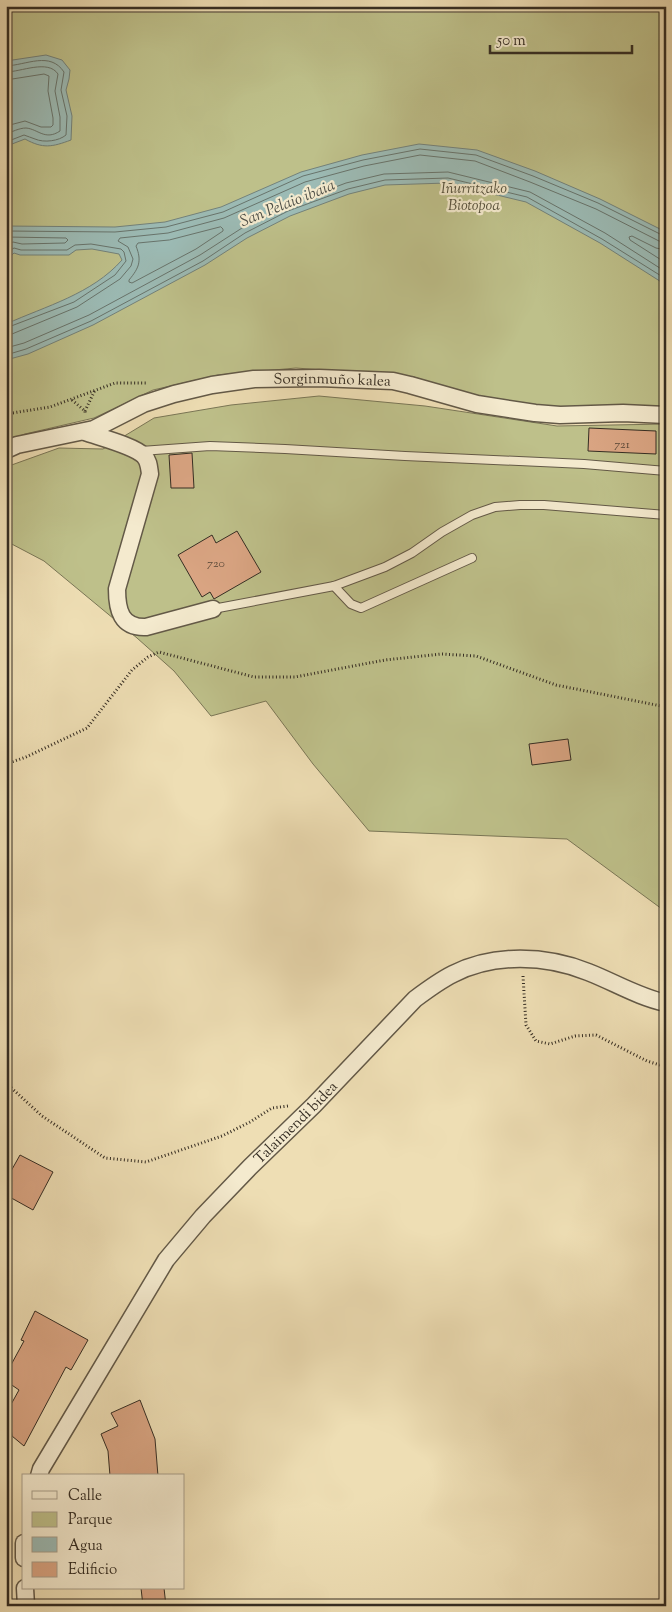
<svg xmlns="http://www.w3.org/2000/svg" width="672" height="1612" font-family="'Sorts Mill Goudy',serif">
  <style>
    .green { fill: #bec08a; stroke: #7a7656 }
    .water { fill: #9cbbb5; stroke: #73827b }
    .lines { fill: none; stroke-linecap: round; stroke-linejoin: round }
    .shore { stroke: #68746c; stroke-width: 1 }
    .building { fill: #daa583; stroke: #352d23 }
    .service-casing { stroke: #635947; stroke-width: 10 }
    .minor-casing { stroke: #635947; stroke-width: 19 }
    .path { stroke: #352d23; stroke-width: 3; stroke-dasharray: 1 2.5; stroke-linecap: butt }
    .service { stroke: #f4eace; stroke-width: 8 }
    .minor { stroke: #f4eace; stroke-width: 16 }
    .labels { text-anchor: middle; stroke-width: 4.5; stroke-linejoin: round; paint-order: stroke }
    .number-label { font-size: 12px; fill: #5e4b3b }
    .park-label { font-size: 15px; font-style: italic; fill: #57523d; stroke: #f4eace }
    .street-label { font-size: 15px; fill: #352d23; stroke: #f4eace }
    .water-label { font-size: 16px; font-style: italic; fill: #4f5048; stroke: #f4eace }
  </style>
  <rect width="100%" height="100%" fill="#eedeb4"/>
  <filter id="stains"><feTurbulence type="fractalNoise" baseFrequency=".004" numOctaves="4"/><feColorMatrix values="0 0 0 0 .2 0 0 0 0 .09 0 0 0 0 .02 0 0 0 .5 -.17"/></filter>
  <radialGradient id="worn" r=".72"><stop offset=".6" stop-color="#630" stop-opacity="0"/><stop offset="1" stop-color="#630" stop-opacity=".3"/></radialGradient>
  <g class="green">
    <polygon points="6,6 666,6 666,411 519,407 479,398 414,377 296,368 218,375 153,390 94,418 25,434 6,441"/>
    <polygon points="319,396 425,406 557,426 666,424 666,912 567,839 369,831 313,764 266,701 211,716 174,671 137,638 44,561 6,541 6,467 59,448 103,449 154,418 231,405"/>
  </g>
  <g class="water">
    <path d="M46,55L62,60L70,70L69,79L66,90L72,116L71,140C52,147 43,149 25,139L12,144L6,148V61Z"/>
    <path d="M419,144L477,150L535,171L600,199L666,232V285L600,243L526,202L447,183L385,185L349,194L290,216L247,238L205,265L93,325L28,354L6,360V324C46,306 92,294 122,260L119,254L92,249L76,250L69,255H20L14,253L6,261V226L115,227L165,222L221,207L301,172L362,155Z"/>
  </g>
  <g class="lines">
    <g class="shore">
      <path d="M6,66C27,65 50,51 64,72L61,90L67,116L66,135C59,141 44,143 35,139C31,138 28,136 24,135L6,142"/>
      <path d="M6,72C21,72 48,59 58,74L55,91L60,117V131C45,141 38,129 26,128C19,128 12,132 6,134"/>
      <polyline points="6,80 44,74 49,76 48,91 53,118 53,125 51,127 41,127 25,121 6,126"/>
      <path d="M221,227L223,229V231L196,249L132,283L129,282V280C139,268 142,261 136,246L138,243L169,240Z"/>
      <polyline points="6,231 115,232 166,227 223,212 303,176 363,160 420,149 476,155 533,176 598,203 662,235 666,236"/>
      <polyline points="6,237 66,238 68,240 65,243 22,244 13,242 6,245"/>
      <polyline points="666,250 656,248 632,236 629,237 630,240 666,263"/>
      <polyline points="6,253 14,248 21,250 67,250 75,245 91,244 121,249 124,252 126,261 115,275 74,302 6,328"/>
      <polyline points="6,334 12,334 77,307 120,279 131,266 133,259 128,247 118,241 120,238 168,233 224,218 305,182 364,166 420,155 475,161 530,182 596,209 659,241 666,242"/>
      <polyline points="6,348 24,343 89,315 200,255 242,228 285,206 346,183 384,174 448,172 530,192 605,233 666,272"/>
      <polyline points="6,355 26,349 91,321 203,261 245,233 288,211 348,189 385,180 448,178 527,197 602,239 666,279"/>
    </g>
  </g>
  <g class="building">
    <polygon points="589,428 656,431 656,454 588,451"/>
    <polygon points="192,453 194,488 171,488 169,455"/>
    <polygon points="237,531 261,572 214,599 210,592 202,597 178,555 212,535 216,543"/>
    <polygon points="568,739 571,760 532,765 529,744"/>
    <polygon points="20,1155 53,1172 33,1210 6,1195 6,1180"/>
    <polygon points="35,1311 88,1340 71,1370 66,1367 24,1446 12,1436 9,1408 19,1390 6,1381 6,1374 24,1341 21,1340"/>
    <polygon points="140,1400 155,1439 158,1476 110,1476 108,1451 101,1434 118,1426 111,1413"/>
    <polygon points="141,1588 164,1588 166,1606 143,1606"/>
  </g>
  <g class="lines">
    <defs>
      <g id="service">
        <polyline points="141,451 210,446 285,449 405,456 584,464 666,471"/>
        <polyline points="334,586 351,604 361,608 472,558"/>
        <polyline points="213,609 334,586 385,567 412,553 442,532 472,515 495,507 520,505 544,505 666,515"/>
      </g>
      <g id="minor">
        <path d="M85,432C99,437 135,446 144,456C149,461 149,467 150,474L117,589C117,610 121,628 146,627L213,609"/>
        <path id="s1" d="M6,450L17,445L94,429L143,404L174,394L212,385L254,379L319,378L393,381L410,385L477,404L535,413L560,415L623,413L666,415"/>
        <path id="s2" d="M39,1476L41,1469L166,1260L203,1216L250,1167L314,1105L415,999C427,990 439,981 453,974C494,953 546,955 588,972C614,982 638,997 666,1003"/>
        <polyline points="24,1543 24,1558"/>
        <polyline points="25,1588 26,1606"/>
      </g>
    </defs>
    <use href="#service" class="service-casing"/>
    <use href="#minor" class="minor-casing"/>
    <g class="path">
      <polyline points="72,400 85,411 85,414"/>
      <polyline points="85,411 95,390"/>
      <polyline points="6,414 50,407 115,383 146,383"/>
      <polyline points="665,432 665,459"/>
      <polyline points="6,764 26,757 87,728 132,670 148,657 159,652 254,677 295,677 385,660 441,654 476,656 556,685 666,707"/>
      <polyline points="523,976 526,1025 536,1041 550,1044 575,1036 596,1035 647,1061 666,1067"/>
      <polyline points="6,1083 42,1116 105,1158 146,1162 222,1136 250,1122 272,1108 288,1106"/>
    </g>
    <use href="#service" class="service"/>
    <use href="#minor" class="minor"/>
  </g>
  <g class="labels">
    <g class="number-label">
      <text x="622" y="448">721</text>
      <text x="216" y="567">720</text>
    </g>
    <g class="park-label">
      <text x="474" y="193">Iñurritzako<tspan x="474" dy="17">Biotopoa</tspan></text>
    </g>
    <g class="street-label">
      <text dy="5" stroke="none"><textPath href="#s1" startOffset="338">Sorginmuño kalea</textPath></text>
      <text dy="5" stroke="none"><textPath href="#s2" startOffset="440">Talaimendi bidea</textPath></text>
    </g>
    <g class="water-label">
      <text transform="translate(287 202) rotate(-22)" y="6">San Pelaio ibaia</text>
    </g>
  </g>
  <rect width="672" height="1612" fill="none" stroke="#eedeb4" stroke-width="25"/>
  <rect x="8" y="8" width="657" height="1597" fill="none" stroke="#352d23" stroke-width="2.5"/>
  <rect x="12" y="12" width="647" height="1587" fill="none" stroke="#352d23"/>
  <rect x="22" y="1474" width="162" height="115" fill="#f4eace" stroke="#a89e8a"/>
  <rect x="32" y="1491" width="25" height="8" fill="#f4eace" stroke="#a89e8a"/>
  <text x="68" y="1500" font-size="15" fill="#352d23">Calle</text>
  <rect x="32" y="1512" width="25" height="15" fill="#bec08a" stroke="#a89e8a"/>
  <text x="68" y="1524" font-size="15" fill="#352d23">Parque</text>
  <rect x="32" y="1537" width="25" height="15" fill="#9cbbb5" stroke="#a89e8a"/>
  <text x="68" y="1550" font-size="15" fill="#352d23">Agua</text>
  <rect x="32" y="1562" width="25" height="15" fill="#daa583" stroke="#a89e8a"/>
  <text x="68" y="1574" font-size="15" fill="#352d23">Edificio</text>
  <path d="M490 45v8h142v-8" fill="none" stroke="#352d23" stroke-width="2.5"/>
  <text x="497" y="45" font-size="15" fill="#352d23" stroke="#f4eace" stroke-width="4" paint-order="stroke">50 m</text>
  <rect width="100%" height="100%" filter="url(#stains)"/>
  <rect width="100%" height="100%" fill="url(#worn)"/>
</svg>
